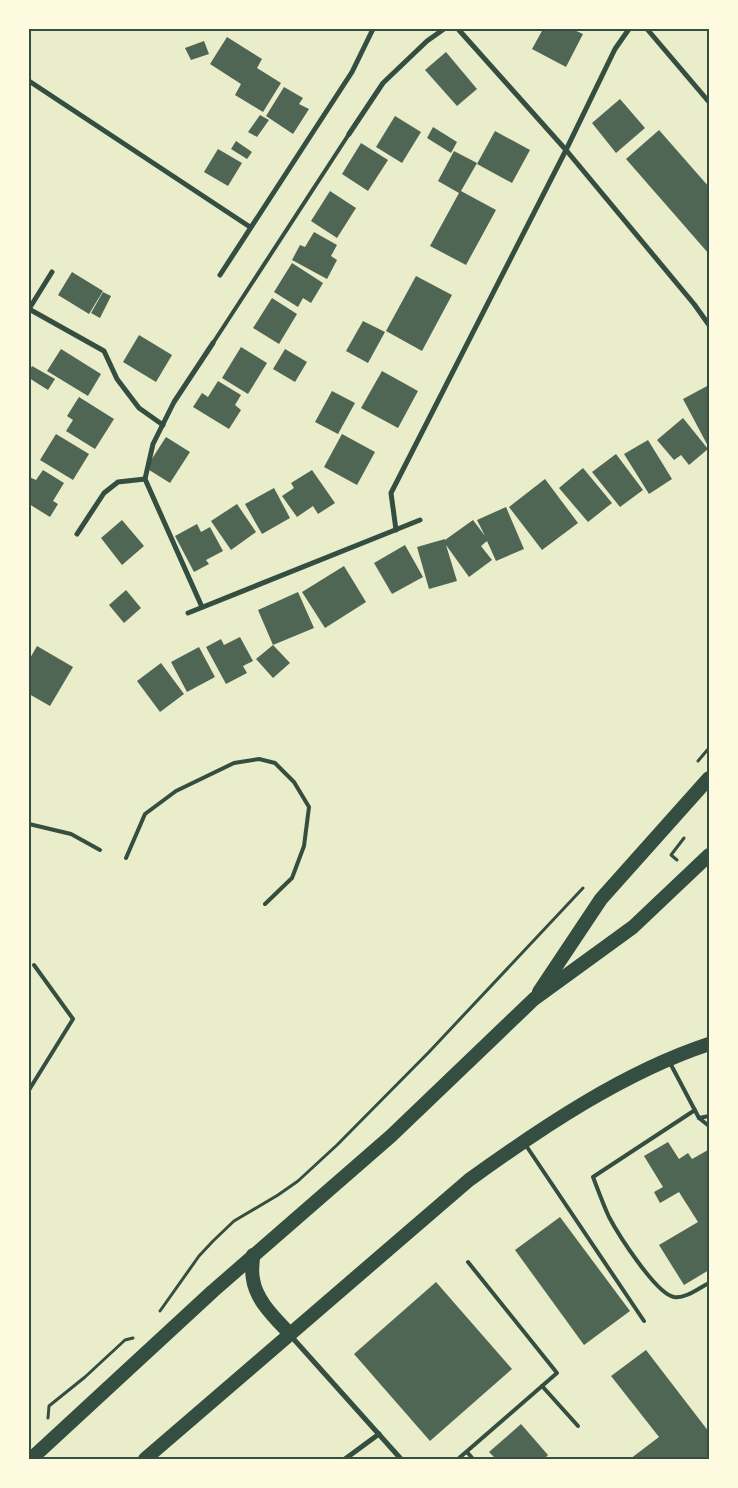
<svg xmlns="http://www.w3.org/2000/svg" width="738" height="1488" font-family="'DejaVu Sans',sans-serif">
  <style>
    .building { fill: #4f6655 }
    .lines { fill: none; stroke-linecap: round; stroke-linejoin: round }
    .path { stroke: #344e41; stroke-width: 3 }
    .service { stroke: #344e41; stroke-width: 4 }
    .minor { stroke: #344e41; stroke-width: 5 }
    .trunk { stroke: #344e41; stroke-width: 14 }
    .neatline { fill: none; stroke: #344e41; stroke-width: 2 }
  </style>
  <rect width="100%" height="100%" fill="#e9edc9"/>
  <g class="building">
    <polygon points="543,29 572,29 583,34 566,67 532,49"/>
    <polygon points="227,37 262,59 257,68 281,83 263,112 235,95 241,84 210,64"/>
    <polygon points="204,41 209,54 191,60 185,48"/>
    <polygon points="446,52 477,89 457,106 425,70"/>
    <polygon points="284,87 303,98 299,104 309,109 293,134 266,116"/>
    <polygon points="620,99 645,128 616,153 592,123"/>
    <polygon points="260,115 269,120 257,137 248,132"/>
    <polygon points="395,116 421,132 402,163 376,147"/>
    <polygon points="433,127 457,142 451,153 427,138"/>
    <polygon points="659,130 709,187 709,254 626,159"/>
    <polygon points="495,131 530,150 512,183 477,164"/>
    <polygon points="236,141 252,152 247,159 231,149"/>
    <polygon points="361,143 388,160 368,191 342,174"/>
    <polygon points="218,149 242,163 228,186 204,172"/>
    <polygon points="454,151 477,163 461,191 496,210 466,265 430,246 459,193 438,181"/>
    <polygon points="330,191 356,208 337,238 311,221"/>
    <polygon points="314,232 337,245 331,256 337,260 327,279 292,260 300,245 305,247"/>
    <polygon points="292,263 323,283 311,303 303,298 298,307 274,292"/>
    <polygon points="72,272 103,291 89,314 58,295"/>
    <polygon points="416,276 452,295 422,351 386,331"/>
    <polygon points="103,292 111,296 100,318 91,313"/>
    <polygon points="272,298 297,314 279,344 253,328"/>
    <polygon points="363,321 385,332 368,363 346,351"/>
    <polygon points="139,335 172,355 156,382 123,362"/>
    <polygon points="241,347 267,363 248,394 222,378"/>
    <polygon points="61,349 101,374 88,396 47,371"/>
    <polygon points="285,349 307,362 295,382 273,369"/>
    <polygon points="32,366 55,379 48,390 29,378 29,372"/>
    <polygon points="382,371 418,391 398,428 361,408"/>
    <polygon points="218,381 241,395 235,405 241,410 229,429 193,407 202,393 208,397"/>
    <polygon points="709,385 709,448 683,399"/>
    <polygon points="332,391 355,403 338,434 315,422"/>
    <polygon points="79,397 114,419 95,449 66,431 73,420 67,416"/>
    <polygon points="683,418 708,449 689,465 681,455 674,460 657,440"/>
    <polygon points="56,434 89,454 73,480 40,460"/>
    <polygon points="342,434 375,452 357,485 324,467"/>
    <polygon points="166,437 190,452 170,483 146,468"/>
    <polygon points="648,440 672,479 649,494 624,454"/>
    <polygon points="616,454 643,490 620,507 592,472"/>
    <polygon points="583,468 612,503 588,522 559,488"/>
    <polygon points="43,470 64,483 53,501 58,504 50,517 29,504 29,477 36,480"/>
    <polygon points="312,470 335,503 318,514 313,506 297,517 282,496 294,488 291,483"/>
    <polygon points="545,479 578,523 542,550 509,507"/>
    <polygon points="274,488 290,518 262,534 245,504"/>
    <polygon points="237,504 256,532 231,550 211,521"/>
    <polygon points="506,507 524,549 496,561 487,541 481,546 492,560 469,577 446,545 457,581 429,589 417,547 445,539 445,540 473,520 485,536 477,520"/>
    <polygon points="122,520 144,546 122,565 101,538"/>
    <polygon points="197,524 201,532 210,527 223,551 206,560 209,564 194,572 175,536"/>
    <polygon points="405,545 423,577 392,594 374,563"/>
    <polygon points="344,566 366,602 325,628 302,592"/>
    <polygon points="126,590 141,608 124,623 109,605"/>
    <polygon points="298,592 314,628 273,645 290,663 273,678 256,659 273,645 258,610"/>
    <polygon points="240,637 253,661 243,666 247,673 226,684 206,647 221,639 224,645"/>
    <polygon points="37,646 73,667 50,706 29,694 29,660"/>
    <polygon points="199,647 215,677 187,692 171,662"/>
    <polygon points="161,663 184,694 160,712 137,681"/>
    <polygon points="668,1142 679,1159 688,1153 692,1159 708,1150 709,1151 709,1270 684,1285 659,1245 698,1222 679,1192 660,1203 654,1192 663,1187 644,1156"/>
    <polygon points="560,1217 630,1311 584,1345 515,1250"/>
    <polygon points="436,1282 512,1369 430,1441 354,1354"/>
    <polygon points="646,1350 709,1432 709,1459 630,1459 659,1437 611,1376"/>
    <polygon points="521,1424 548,1455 544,1459 496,1459 489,1452"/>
  </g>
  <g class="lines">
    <g class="path">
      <polyline points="698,761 709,748"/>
      <polyline points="677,860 671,855 684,838"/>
      <polyline points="160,1311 199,1256 213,1241 234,1221 278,1195 298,1181 337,1145 429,1052 583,888"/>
      <polyline points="48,1418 49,1406 85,1377 125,1340 133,1338"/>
    </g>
    <g class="service">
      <polyline points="213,343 349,134"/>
      <polyline points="29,824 71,834 100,850"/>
      <polyline points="126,858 145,814 176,791 234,763 259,759 275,763 294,782 309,807 304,846 292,878 265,904"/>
      <polyline points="669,1061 699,1118 709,1126"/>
      <polyline points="29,1090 73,1019 34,965"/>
      <path d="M695,1110L593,1177C598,1190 603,1204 609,1217C618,1234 656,1294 674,1297C685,1299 699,1288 709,1283"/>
      <polyline points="699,1118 709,1116"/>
      <polyline points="525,1144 644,1321"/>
      <polyline points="542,1386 578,1426"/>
      <polyline points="467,1452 473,1459"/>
      <polyline points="458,1459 557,1373 468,1262"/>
    </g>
    <g class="minor">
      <polyline points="458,29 566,150 694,304 709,325"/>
      <polyline points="647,29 709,102"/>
      <polyline points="29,81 250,227"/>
      <polyline points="349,134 383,83 427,41 444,29"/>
      <polyline points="220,275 352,72 373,29"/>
      <polyline points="29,309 104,351 117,379 139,408 163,425"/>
      <polyline points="29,309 52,272"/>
      <polyline points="396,530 391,493 566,150 615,49 629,29"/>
      <polyline points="77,534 104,493 118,482 145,479"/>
      <polyline points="202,607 145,479 153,444 174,402 213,343"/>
      <polyline points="188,613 420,520"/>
      <polyline points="290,1335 401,1459"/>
      <polyline points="345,1459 379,1434"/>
    </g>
    <g class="trunk">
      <polyline points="539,992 601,899 709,778"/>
      <path d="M253,1255C253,1263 251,1271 253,1279C256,1301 276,1319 290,1334"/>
      <polyline points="31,1459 213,1291 391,1136 534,999 633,927 709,855"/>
      <path d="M145,1459L469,1180C541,1128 624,1072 709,1044"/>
    </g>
  </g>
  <rect width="738" height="1488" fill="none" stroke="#fefae0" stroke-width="60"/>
  <rect x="30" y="30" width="678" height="1428" class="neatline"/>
</svg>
